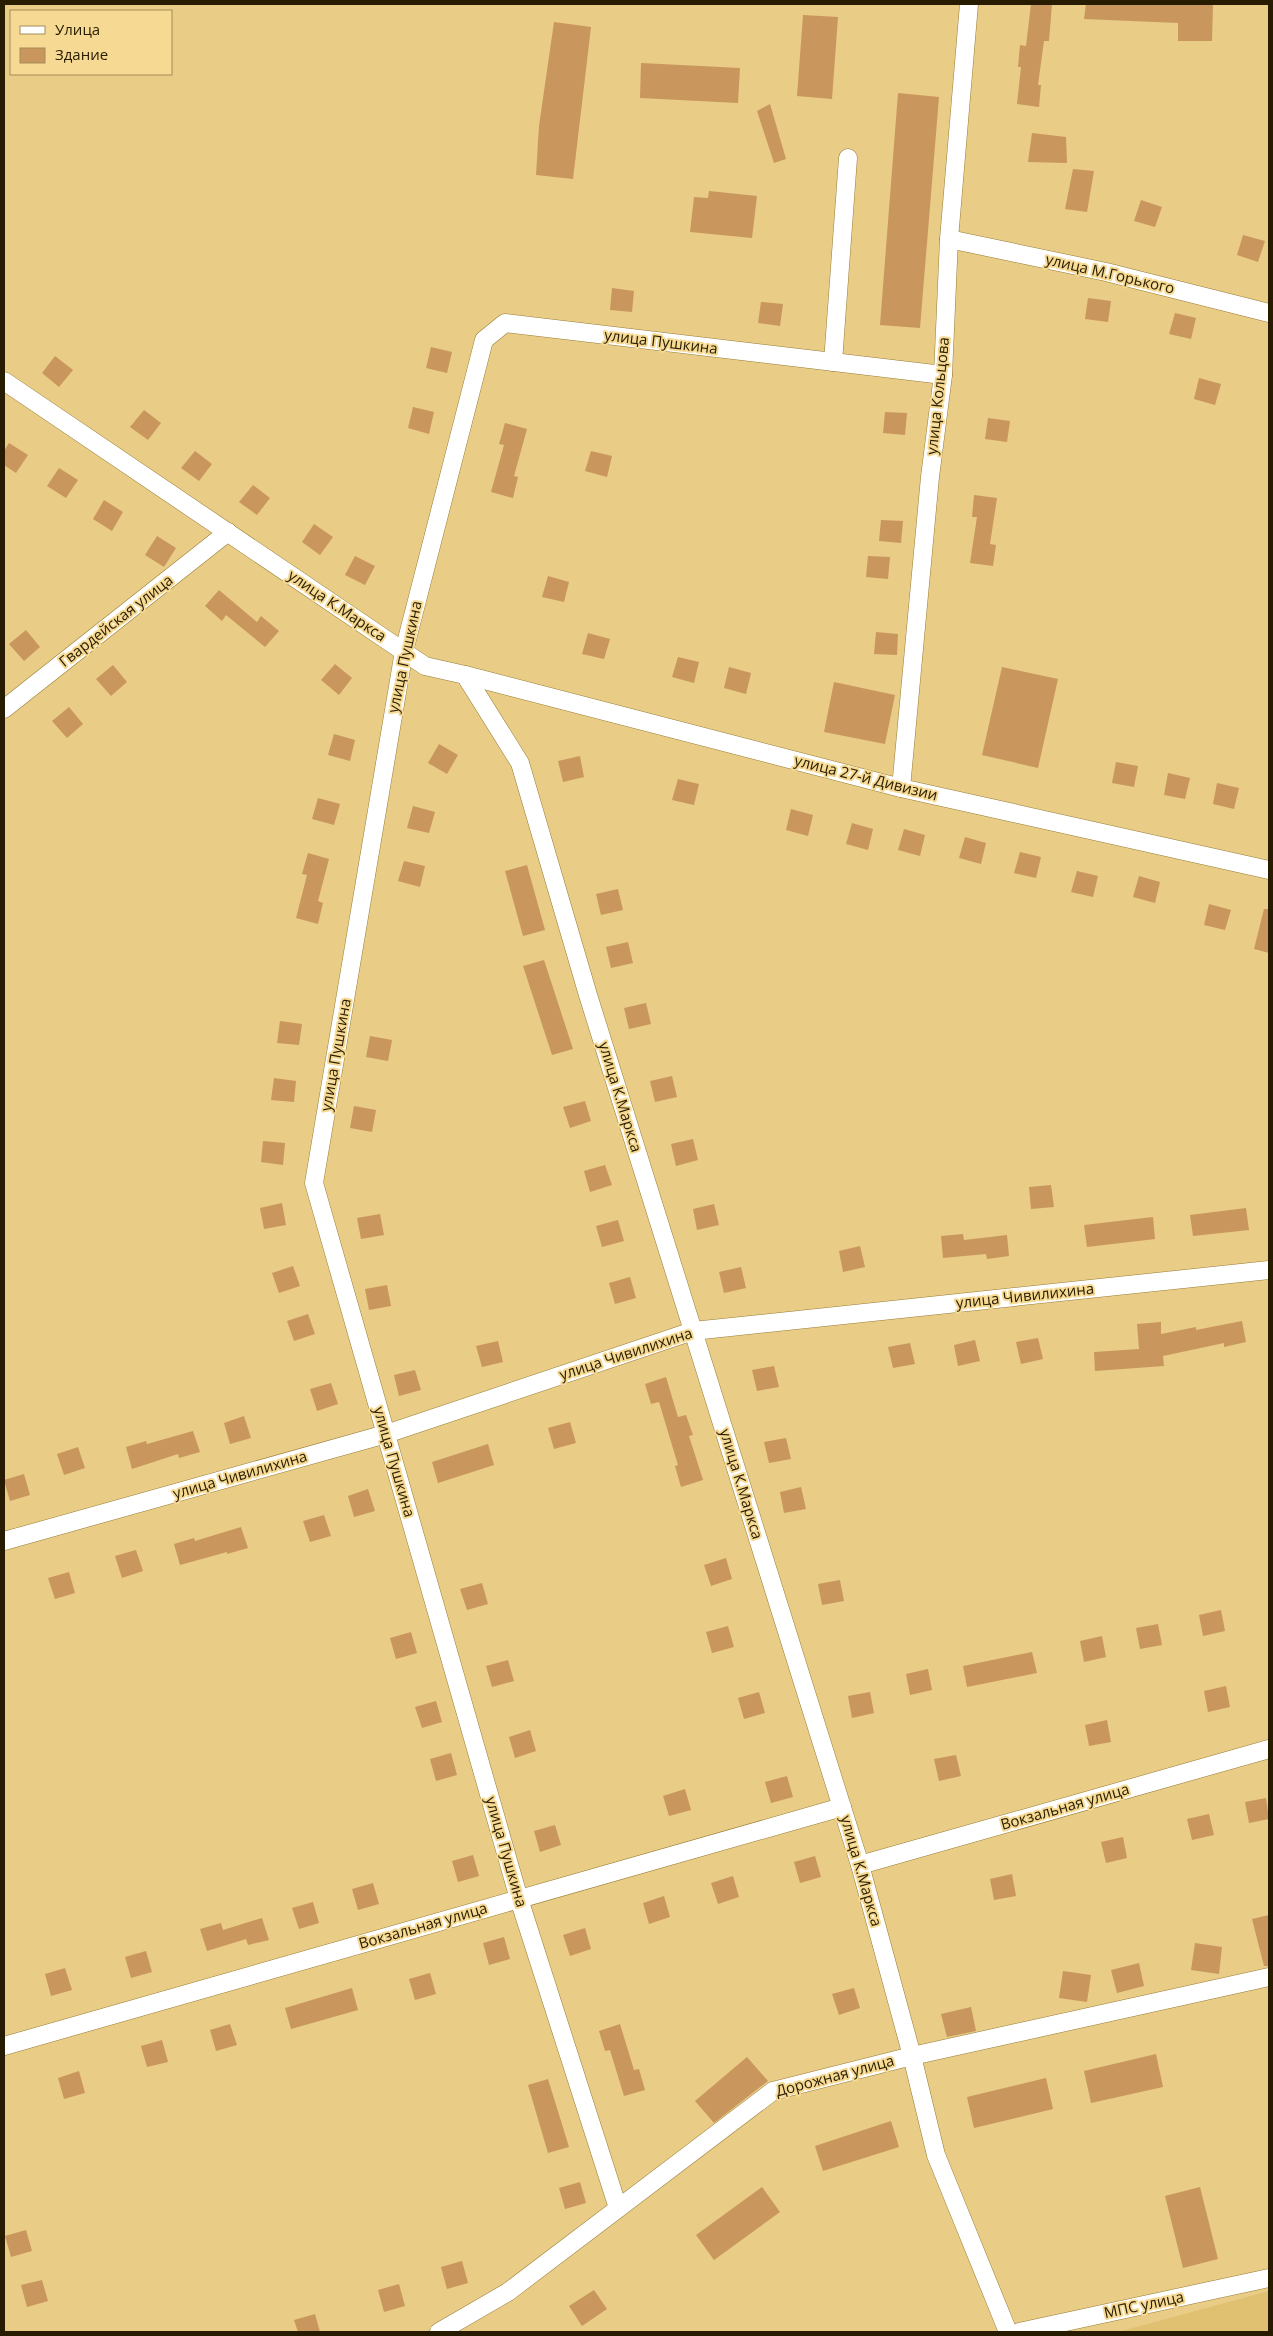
<svg xmlns="http://www.w3.org/2000/svg" width="1273" height="2336" font-family="'Open Sans',sans-serif">
  <style>
    .built { fill: #e0c071 }
    .building { fill: #c9965e }
    .lines { fill: none; stroke-linecap: round; stroke-linejoin: round }
    .minor-casing { stroke: #987d37; stroke-width: 19 }
    .minor { stroke: #fff; stroke-width: 18 }
    .labels { text-anchor: middle; stroke-width: 4; stroke-linejoin: round; paint-order: stroke }
    .street-label { font-size: 15px; fill: #271c00; stroke: #f6d992 }
  </style>
  <rect width="100%" height="100%" fill="#e9cc85"/>
  <polygon class="built" points="1269,2291 1269,2332 1118,2332"/>
  <g class="building">
    <polygon points="1031,4 1052,4 1049,41 1044,41 1038,85 1041,85 1039,107 1017,104 1021,67 1018,67 1020,45 1026,46"/>
    <polygon points="1086,4 1213,4 1212,41 1178,41 1178,23 1084,19"/>
    <polygon points="803,15 838,17 832,99 797,96"/>
    <polygon points="554,22 591,27 573,179 536,175 539,126"/>
    <polygon points="641,63 740,68 738,103 640,98"/>
    <polygon points="898,93 939,97 920,328 880,325"/>
    <polygon points="770,104 786,159 774,163 757,111"/>
    <polygon points="1032,133 1066,137 1067,163 1028,162"/>
    <polygon points="1073,169 1094,171 1087,212 1065,209"/>
    <polygon points="709,191 757,196 752,238 690,232 694,197 708,198"/>
    <polygon points="1141,200 1162,207 1155,227 1134,221"/>
    <polygon points="1243,235 1265,241 1258,262 1237,255"/>
    <polygon points="612,288 634,291 632,312 610,310"/>
    <polygon points="1088,298 1111,301 1108,322 1085,319"/>
    <polygon points="761,302 783,304 780,326 758,323"/>
    <polygon points="1175,313 1196,318 1191,339 1169,334"/>
    <polygon points="431,347 452,352 447,373 426,368"/>
    <polygon points="55,356 73,370 59,387 42,373"/>
    <polygon points="1199,378 1221,384 1215,405 1194,399"/>
    <polygon points="413,407 434,412 429,434 408,428"/>
    <polygon points="144,410 161,423 148,440 130,427"/>
    <polygon points="885,412 907,413 905,435 883,433"/>
    <polygon points="988,418 1010,421 1007,442 985,439"/>
    <polygon points="505,423 527,429 514,476 518,477 513,498 491,492 504,445 499,444"/>
    <polygon points="9,443 28,455 16,473 4,465 4,451"/>
    <polygon points="195,451 212,464 199,481 181,468"/>
    <polygon points="591,451 612,456 607,477 585,471"/>
    <polygon points="59,468 78,480 66,498 47,486"/>
    <polygon points="253,485 270,498 257,515 239,502"/>
    <polygon points="974,495 997,498 990,544 996,545 993,566 970,563 977,517 972,517"/>
    <polygon points="104,500 123,512 112,531 93,519"/>
    <polygon points="881,520 903,521 901,543 879,541"/>
    <polygon points="314,524 333,537 320,555 302,542"/>
    <polygon points="157,536 176,548 164,567 145,555"/>
    <polygon points="355,556 375,566 365,585 345,575"/>
    <polygon points="868,556 890,557 888,579 866,577"/>
    <polygon points="548,576 569,582 564,602 542,597"/>
    <polygon points="219,590 257,622 261,616 279,631 265,647 226,615 222,621 205,606"/>
    <polygon points="26,630 40,647 24,661 9,644"/>
    <polygon points="876,632 898,634 897,655 874,654"/>
    <polygon points="588,633 610,639 604,659 582,654"/>
    <polygon points="678,657 699,662 694,683 672,677"/>
    <polygon points="335,664 352,678 339,695 321,680"/>
    <polygon points="113,665 127,682 111,696 96,679"/>
    <polygon points="729,667 751,673 746,694 724,688"/>
    <polygon points="1002,667 1058,679 1038,768 982,755"/>
    <polygon points="834,682 895,695 885,744 824,732"/>
    <polygon points="69,707 83,724 67,738 52,721"/>
    <polygon points="334,734 355,740 350,761 328,755"/>
    <polygon points="439,744 458,755 447,774 428,763"/>
    <polygon points="580,756 584,777 563,782 558,761"/>
    <polygon points="1116,762 1138,766 1134,787 1112,783"/>
    <polygon points="1168,773 1190,778 1185,799 1164,795"/>
    <polygon points="678,779 699,784 694,805 672,800"/>
    <polygon points="1217,783 1239,788 1234,809 1213,804"/>
    <polygon points="318,798 340,804 334,825 312,819"/>
    <polygon points="413,806 435,812 429,833 407,828"/>
    <polygon points="791,809 813,815 808,836 786,830"/>
    <polygon points="852,823 873,829 868,850 846,844"/>
    <polygon points="904,829 925,835 920,856 898,850"/>
    <polygon points="965,837 986,843 981,864 959,858"/>
    <polygon points="1020,852 1041,857 1036,878 1014,873"/>
    <polygon points="308,853 329,859 318,901 323,903 318,924 296,918 307,875 302,874"/>
    <polygon points="404,861 425,866 420,887 398,881"/>
    <polygon points="527,865 545,930 523,936 505,871"/>
    <polygon points="1077,871 1098,876 1093,897 1071,892"/>
    <polygon points="1139,876 1160,882 1155,903 1133,897"/>
    <polygon points="618,889 623,910 601,915 596,894"/>
    <polygon points="1209,904 1231,910 1225,930 1204,925"/>
    <polygon points="1264,909 1269,909 1269,953 1254,949"/>
    <polygon points="628,942 633,963 611,968 606,947"/>
    <polygon points="544,960 573,1049 552,1055 523,966"/>
    <polygon points="646,1003 651,1024 629,1029 624,1008"/>
    <polygon points="280,1021 302,1024 299,1045 277,1043"/>
    <polygon points="370,1036 392,1040 388,1061 366,1057"/>
    <polygon points="672,1076 677,1097 655,1102 650,1081"/>
    <polygon points="274,1078 296,1081 294,1102 271,1100"/>
    <polygon points="585,1101 591,1121 570,1128 563,1107"/>
    <polygon points="354,1106 376,1110 372,1132 350,1128"/>
    <polygon points="693,1139 698,1160 676,1166 671,1144"/>
    <polygon points="263,1141 285,1143 283,1165 261,1162"/>
    <polygon points="605,1165 612,1185 590,1192 584,1171"/>
    <polygon points="1051,1185 1054,1207 1031,1209 1029,1187"/>
    <polygon points="282,1203 286,1225 264,1229 260,1208"/>
    <polygon points="714,1204 719,1225 697,1230 693,1209"/>
    <polygon points="1246,1208 1249,1230 1193,1236 1190,1215"/>
    <polygon points="380,1214 384,1235 361,1239 357,1218"/>
    <polygon points="1153,1217 1155,1239 1087,1247 1084,1225"/>
    <polygon points="618,1220 624,1241 602,1247 596,1226"/>
    <polygon points="963,1234 964,1240 1007,1235 1009,1256 987,1259 986,1254 943,1258 941,1236"/>
    <polygon points="860,1246 865,1267 843,1272 839,1251"/>
    <polygon points="293,1266 300,1286 279,1293 272,1273"/>
    <polygon points="741,1267 746,1288 724,1293 719,1272"/>
    <polygon points="630,1277 636,1298 615,1304 609,1283"/>
    <polygon points="387,1285 391,1306 369,1310 365,1289"/>
    <polygon points="308,1314 315,1334 294,1341 287,1321"/>
    <polygon points="1242,1321 1246,1342 1224,1347 1224,1343 1163,1356 1164,1366 1095,1371 1094,1352 1139,1349 1137,1324 1161,1322 1161,1334 1196,1327 1196,1330"/>
    <polygon points="1038,1338 1043,1359 1021,1364 1016,1342"/>
    <polygon points="975,1340 980,1361 958,1366 954,1345"/>
    <polygon points="498,1341 503,1362 482,1367 476,1346"/>
    <polygon points="910,1343 915,1364 893,1368 888,1347"/>
    <polygon points="774,1366 779,1387 757,1391 752,1370"/>
    <polygon points="415,1370 421,1390 399,1396 394,1375"/>
    <polygon points="666,1377 678,1417 686,1415 693,1435 689,1436 703,1480 681,1487 675,1466 678,1465 659,1402 651,1404 645,1384"/>
    <polygon points="331,1383 338,1404 317,1411 310,1389"/>
    <polygon points="244,1416 251,1438 230,1444 224,1423"/>
    <polygon points="570,1422 576,1443 554,1449 548,1428"/>
    <polygon points="193,1431 200,1452 179,1458 178,1454 132,1469 126,1447 146,1441 147,1444"/>
    <polygon points="786,1438 791,1459 769,1463 764,1442"/>
    <polygon points="488,1444 494,1465 438,1483 432,1462"/>
    <polygon points="78,1447 85,1468 64,1475 57,1454"/>
    <polygon points="24,1474 30,1495 10,1501 4,1480"/>
    <polygon points="801,1487 806,1509 784,1513 780,1492"/>
    <polygon points="368,1489 375,1511 354,1517 348,1496"/>
    <polygon points="324,1515 331,1536 310,1542 303,1521"/>
    <polygon points="241,1527 248,1548 227,1554 227,1552 180,1565 174,1544 194,1538 195,1541"/>
    <polygon points="136,1550 143,1571 122,1578 115,1556"/>
    <polygon points="726,1558 732,1579 711,1586 704,1565"/>
    <polygon points="69,1572 75,1593 55,1599 48,1578"/>
    <polygon points="840,1580 844,1601 822,1605 818,1584"/>
    <polygon points="482,1583 488,1604 467,1610 460,1589"/>
    <polygon points="1221,1610 1225,1631 1203,1636 1199,1615"/>
    <polygon points="1158,1624 1162,1645 1140,1649 1136,1628"/>
    <polygon points="728,1626 734,1647 712,1653 706,1632"/>
    <polygon points="411,1632 417,1653 396,1659 390,1638"/>
    <polygon points="1102,1636 1106,1657 1084,1662 1080,1641"/>
    <polygon points="1032,1652 1037,1673 967,1687 963,1666"/>
    <polygon points="508,1660 514,1681 492,1687 486,1666"/>
    <polygon points="928,1669 932,1690 910,1695 906,1674"/>
    <polygon points="1226,1686 1230,1707 1208,1712 1204,1691"/>
    <polygon points="759,1692 765,1713 744,1719 738,1698"/>
    <polygon points="870,1692 874,1713 852,1718 848,1696"/>
    <polygon points="436,1701 442,1722 422,1728 415,1707"/>
    <polygon points="1107,1720 1111,1742 1089,1746 1085,1725"/>
    <polygon points="530,1730 536,1751 515,1758 509,1737"/>
    <polygon points="451,1753 457,1775 436,1781 430,1759"/>
    <polygon points="956,1755 961,1776 939,1781 934,1759"/>
    <polygon points="787,1776 793,1797 771,1803 765,1782"/>
    <polygon points="685,1789 691,1810 669,1816 663,1796"/>
    <polygon points="1266,1798 1269,1819 1249,1823 1245,1802"/>
    <polygon points="1209,1814 1214,1835 1192,1840 1187,1819"/>
    <polygon points="555,1825 561,1845 540,1852 534,1831"/>
    <polygon points="1123,1837 1127,1858 1106,1863 1101,1842"/>
    <polygon points="473,1855 479,1876 458,1882 452,1861"/>
    <polygon points="815,1856 821,1877 800,1883 794,1862"/>
    <polygon points="1012,1874 1016,1896 994,1900 990,1879"/>
    <polygon points="733,1876 739,1897 718,1904 711,1883"/>
    <polygon points="373,1883 379,1904 358,1910 352,1889"/>
    <polygon points="664,1896 670,1917 649,1924 643,1903"/>
    <polygon points="313,1902 319,1923 299,1929 292,1908"/>
    <polygon points="1269,1915 1269,1966 1264,1966 1252,1919"/>
    <polygon points="262,1918 269,1940 248,1945 246,1939 207,1951 200,1929 221,1923 223,1930"/>
    <polygon points="585,1928 591,1949 570,1956 563,1935"/>
    <polygon points="504,1937 510,1959 489,1965 483,1943"/>
    <polygon points="1195,1943 1222,1947 1219,1974 1191,1970"/>
    <polygon points="146,1951 152,1972 131,1978 125,1957"/>
    <polygon points="1139,1963 1144,1986 1117,1993 1111,1970"/>
    <polygon points="65,1968 72,1990 51,1996 45,1974"/>
    <polygon points="1063,1971 1091,1975 1087,2002 1059,1998"/>
    <polygon points="430,1973 436,1994 415,2000 409,1979"/>
    <polygon points="352,1988 358,2010 291,2029 285,2008"/>
    <polygon points="854,1988 860,2008 839,2015 832,1994"/>
    <polygon points="971,2007 976,2031 947,2037 941,2014"/>
    <polygon points="230,2024 237,2045 216,2051 210,2030"/>
    <polygon points="620,2024 634,2070 639,2069 645,2090 624,2096 610,2050 605,2051 599,2031"/>
    <polygon points="162,2040 168,2062 147,2067 141,2046"/>
    <polygon points="1156,2054 1163,2087 1091,2103 1084,2071"/>
    <polygon points="747,2057 768,2081 714,2123 695,2101"/>
    <polygon points="79,2071 85,2093 64,2099 58,2078"/>
    <polygon points="1046,2078 1053,2109 974,2128 967,2097"/>
    <polygon points="548,2079 569,2147 548,2153 528,2085"/>
    <polygon points="891,2121 899,2147 823,2171 815,2146"/>
    <polygon points="580,2182 586,2203 565,2209 559,2188"/>
    <polygon points="762,2187 780,2212 714,2260 696,2235"/>
    <polygon points="1200,2187 1218,2259 1183,2268 1165,2196"/>
    <polygon points="26,2230 32,2251 11,2257 5,2236"/>
    <polygon points="462,2261 468,2283 447,2289 441,2267"/>
    <polygon points="42,2280 48,2301 27,2307 21,2285"/>
    <polygon points="399,2284 405,2306 384,2312 378,2290"/>
    <polygon points="594,2290 607,2309 582,2326 569,2306"/>
    <polygon points="315,2314 320,2332 298,2332 294,2320"/>
  </g>
  <g class="lines">
    <defs>
      <g id="minor">
        <polyline points="949,239 1106,272 1269,313"/>
        <polyline points="833,362 848,158"/>
        <polyline points="4,381 425,666 465,675 520,763 588,995 860,1865 912,2056 936,2155 1008,2332"/>
        <polyline points="465,675 901,788 1269,870"/>
        <polyline points="4,709 228,532"/>
        <polyline points="901,788 930,477 943,375 949,239 969,4"/>
        <polyline points="4,1541 386,1434 693,1331 1269,1270"/>
        <polyline points="860,1865 1269,1749"/>
        <polyline points="4,2046 842,1807"/>
        <polyline points="618,2208 519,1899 314,1183 404,651 484,340 505,323 943,375"/>
        <polyline points="439,2332 508,2292 773,2091 912,2056 1269,1977"/>
        <polyline points="1019,2332 1269,2278"/>
      </g>
    </defs>
    <use href="#minor" class="minor-casing"/>
    <use href="#minor" class="minor"/>
  </g>
  <g class="labels">
    <g class="street-label">
      <text transform="translate(1110 274) rotate(13)" y="5">улица М.Горького</text>
      <text transform="translate(661 342) rotate(7)" y="5">улица Пушкина</text>
      <text transform="translate(938 396) rotate(-84)" y="5">улица Кольцова</text>
      <text transform="translate(337 606) rotate(34)" y="5">улица К.Маркса</text>
      <text transform="translate(116 621) rotate(-38)" y="5">Гвардейская улица</text>
      <text transform="translate(405 657) rotate(-78)" y="5">улица Пушкина</text>
      <text transform="translate(866 778) rotate(14)" y="5">улица 27-й Дивизии</text>
      <text transform="translate(336 1055) rotate(-80)" y="5">улица Пушкина</text>
      <text transform="translate(620 1097) rotate(73)" y="5">улица К.Маркса</text>
      <text transform="translate(1025 1296) rotate(-6)" y="5">улица Чивилихина</text>
      <text transform="translate(626 1354) rotate(-18)" y="5">улица Чивилихина</text>
      <text transform="translate(394 1462) rotate(74)" y="5">улица Пушкина</text>
      <text transform="translate(240 1475) rotate(-16)" y="5">улица Чивилихина</text>
      <text transform="translate(741 1484) rotate(73)" y="5">улица К.Маркса</text>
      <text transform="translate(1065 1807) rotate(-16)" y="5">Вокзальная улица</text>
      <text transform="translate(506 1852) rotate(74)" y="5">улица Пушкина</text>
      <text transform="translate(861 1871) rotate(74)" y="5">улица К.Маркса</text>
      <text transform="translate(423 1926) rotate(-16)" y="5">Вокзальная улица</text>
      <text transform="translate(835 2076) rotate(-15)" y="5">Дорожная улица</text>
      <text transform="translate(1144 2305) rotate(-12)" y="5">МПС улица</text>
    </g>
  </g>
  <rect width="1273" height="2336" fill="none" stroke="#271c00" stroke-width="10"/>
  <rect x="10" y="10" width="162" height="65" fill="#f6d992" stroke="#a38d58"/>
  <rect x="20" y="26" width="25" height="8" fill="#ffffff" stroke="#a38d58"/>
  <text x="55" y="35" font-size="15" fill="#271c00">Улица</text>
  <rect x="20" y="48" width="25" height="15" fill="#c9965e" stroke="#a38d58"/>
  <text x="55" y="60" font-size="15" fill="#271c00">Здание</text>
</svg>
